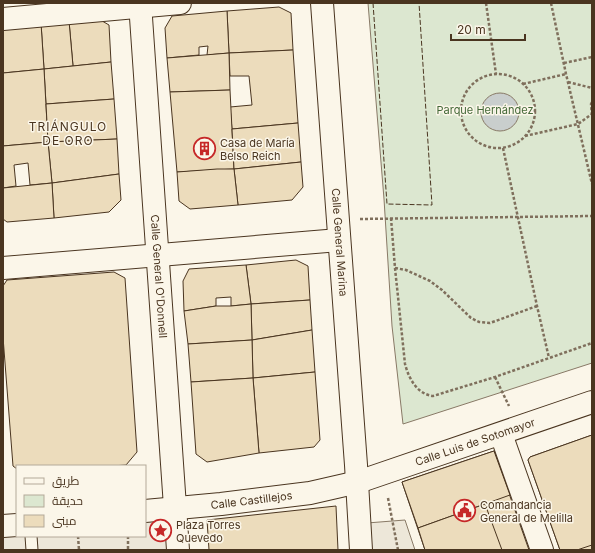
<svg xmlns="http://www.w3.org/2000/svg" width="595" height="553" font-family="Inter,Cairo,sans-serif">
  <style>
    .green { fill: #dce7d0; stroke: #887966 }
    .parking { fill: #ede7d9; stroke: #887966 }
    .water { fill: #c9cecd; stroke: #887966 }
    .building { fill: #ecdcbc; stroke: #4a3520 }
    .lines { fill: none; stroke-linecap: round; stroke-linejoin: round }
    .lane-casing { stroke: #4a3520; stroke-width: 13 }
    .street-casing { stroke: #4a3520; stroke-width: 24 }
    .path { stroke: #7f6f5c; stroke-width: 2.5; stroke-dasharray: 3 2; stroke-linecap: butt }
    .lane { stroke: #fbf6e9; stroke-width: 11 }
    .street { stroke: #fbf6e9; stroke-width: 22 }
    .fence { stroke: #4a3520; stroke-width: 1; stroke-dasharray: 5 2; stroke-linecap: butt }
    .labels { text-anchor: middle; stroke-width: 3; stroke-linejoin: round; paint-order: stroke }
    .park-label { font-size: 11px; fill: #436837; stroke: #fbf6e9 }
    .poi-label { font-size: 11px; fill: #4a3520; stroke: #fbf6e9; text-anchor: start }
    .street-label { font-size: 11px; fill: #4a3520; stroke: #fbf6e9 }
    .neighbourhood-label { font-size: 12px; letter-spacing: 1px; fill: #4a3520; stroke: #fbf6e9 }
  </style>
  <rect width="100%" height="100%" fill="#fbf6e9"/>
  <polygon class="green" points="368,3 592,3 592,363 403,424 392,326 384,199"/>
  <g class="parking">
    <polygon points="175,508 178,550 3,550 3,526 17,536 145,536 145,511"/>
    <polygon points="405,520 415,550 369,550 367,523"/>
  </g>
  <circle class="water" cx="500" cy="112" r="19"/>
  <g class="building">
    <polygon points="279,7 291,13 293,50 229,53 227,11"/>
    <polygon points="227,11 229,53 207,55 208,46 199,47 199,55 167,58 165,28 172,16"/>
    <polygon points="97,18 109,25 111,62 73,66 69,21"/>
    <polygon points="69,21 73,66 44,69 41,23"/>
    <polygon points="41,23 44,69 3,73 3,26"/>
    <polygon points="293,50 298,123 232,129 230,107 252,105 249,76 230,76 229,53"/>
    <polygon points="229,53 230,90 170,92 167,58"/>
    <polygon points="111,62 114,99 46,104 44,69"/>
    <polygon points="44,69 48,142 3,146 3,73"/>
    <polygon points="230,90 234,169 177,172 170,92"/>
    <polygon points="114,99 117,139 48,142 46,104"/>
    <polygon points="298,123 301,162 234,169 232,129"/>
    <polygon points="117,139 119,174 52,183 48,142"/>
    <polygon points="48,142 52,183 30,185 28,163 14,165 16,186 3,188 3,146"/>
    <polygon points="301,162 303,187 292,200 238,205 234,169"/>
    <polygon points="217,169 234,169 238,205 190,209 179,201 177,172"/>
    <polygon points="119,174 121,200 109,212 54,218 52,183"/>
    <polygon points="52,183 54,218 7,222 3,219 3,188"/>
    <polygon points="296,260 308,266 310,300 251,304 246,265"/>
    <polygon points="246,265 251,304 231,306 231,297 216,298 216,306 184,311 183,281 189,269"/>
    <polygon points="114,272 125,278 137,452 126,465 112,466 17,466 17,469 13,466 3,337 3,286 7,280"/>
    <polygon points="310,300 312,330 252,340 251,304"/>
    <polygon points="251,304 252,340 188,344 184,311 216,306 231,306"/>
    <polygon points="312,330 315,372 253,378 252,340"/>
    <polygon points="252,340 253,378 191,382 188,344"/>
    <polygon points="315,372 320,440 314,447 259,453 253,378"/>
    <polygon points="253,378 259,453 207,462 196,454 191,382"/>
    <polygon points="592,435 592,550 560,550 528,460 530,457"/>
    <polygon points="592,435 592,545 577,550 560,550 528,460 530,457"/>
    <polygon points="494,451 529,550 425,550 402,482"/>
    <polygon points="494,451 510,495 418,528 402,482"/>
    <polygon points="485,504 502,550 425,550 418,528"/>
    <polygon points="336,506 338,550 209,550 207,520"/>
  </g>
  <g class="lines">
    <defs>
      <polyline id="lane" points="31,536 32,550"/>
      <g id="street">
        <path id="s1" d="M140,3L178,550"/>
        <path id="s2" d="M322,3L356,465L361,550"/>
        <polyline points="3,19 180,3"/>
        <polyline points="3,268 339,240"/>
        <polyline points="501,434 542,550"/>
        <path id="s3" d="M145,511L221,504L310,493L358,482L592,402"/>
        <polyline points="3,526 17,525"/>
      </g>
    </defs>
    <use href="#lane" class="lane-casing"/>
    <use href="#street" class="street-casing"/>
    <g class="path">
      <polyline points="486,3 496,74"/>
      <polyline points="551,3 566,74 592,184"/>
      <polyline points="564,63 592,57"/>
      <circle cx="498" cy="111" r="37"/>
      <polyline points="568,82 592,88"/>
      <polyline points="523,84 566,74"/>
      <polyline points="592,115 591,104 592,102"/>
      <polyline points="525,136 578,124 592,114"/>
      <polyline points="503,148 537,306 549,358"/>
      <path d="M391,218L395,268L405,364C409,379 417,394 433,396L495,377L592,343"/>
      <polyline points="360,219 592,216"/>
      <polyline points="395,268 406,270 430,281 442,290 471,318 479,322 490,323 537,306"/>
      <polyline points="495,377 509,406"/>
      <polyline points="388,498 398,550"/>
      <polyline points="78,536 79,550"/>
      <polyline points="128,536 128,550"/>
    </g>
    <use href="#lane" class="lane"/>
    <use href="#street" class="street"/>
    <polyline class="fence" points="373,3 387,204 432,205 419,3"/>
  </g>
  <defs>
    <symbol id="building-ring" viewBox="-11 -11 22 22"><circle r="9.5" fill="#fbf6e9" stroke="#c62828" stroke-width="1.5"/><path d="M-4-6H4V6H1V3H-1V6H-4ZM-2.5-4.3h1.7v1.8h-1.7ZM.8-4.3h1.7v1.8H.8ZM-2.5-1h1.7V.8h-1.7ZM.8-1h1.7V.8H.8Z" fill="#c62828"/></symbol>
    <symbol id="civic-ring" viewBox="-11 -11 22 22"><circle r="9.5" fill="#fbf6e9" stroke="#c62828" stroke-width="1.5"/><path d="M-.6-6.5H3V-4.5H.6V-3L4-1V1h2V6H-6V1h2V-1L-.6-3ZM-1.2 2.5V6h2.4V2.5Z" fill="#c62828"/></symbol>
    <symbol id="sight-ring" viewBox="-11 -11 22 22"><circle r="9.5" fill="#fbf6e9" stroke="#c62828" stroke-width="1.5"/><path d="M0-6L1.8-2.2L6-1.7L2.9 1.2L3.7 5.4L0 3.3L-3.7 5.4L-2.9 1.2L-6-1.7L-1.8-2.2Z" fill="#c62828"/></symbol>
  </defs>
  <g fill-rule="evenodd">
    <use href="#building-ring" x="192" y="136" width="25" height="25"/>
    <use href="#civic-ring" x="452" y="498" width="25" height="25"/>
    <use href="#sight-ring" x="148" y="518" width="25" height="25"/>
  </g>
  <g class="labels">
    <g class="park-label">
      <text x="485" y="114">Parque Hernández</text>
    </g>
    <g class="poi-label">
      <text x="220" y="147">Casa de María<tspan x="220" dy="13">Belso Reich</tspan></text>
      <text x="480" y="509">Comandancia<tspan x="480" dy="13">General de Melilla</tspan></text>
      <text x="176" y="529">Plaza Torres<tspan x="176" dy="13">Quevedo</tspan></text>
    </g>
    <g class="street-label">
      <text dy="4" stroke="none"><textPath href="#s2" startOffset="240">Calle General Marina</textPath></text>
      <text dy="4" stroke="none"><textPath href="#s1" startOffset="274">Calle General O'Donnell</textPath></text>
      <text dy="4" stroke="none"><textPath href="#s3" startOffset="339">Calle Luis de Sotomayor</textPath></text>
      <text dy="4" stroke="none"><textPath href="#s3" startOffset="107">Calle Castillejos</textPath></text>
    </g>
    <g class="neighbourhood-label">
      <text x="68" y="131">TRIÁNGULO<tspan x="68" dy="14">DE ORO</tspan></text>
    </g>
  </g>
  <rect width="595" height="553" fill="none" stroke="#4a3520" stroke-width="8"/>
  <rect x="16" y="465" width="130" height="72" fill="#fbf6e9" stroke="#b4a999"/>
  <rect x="24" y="478" width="20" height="6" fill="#fbf6e9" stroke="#b4a999"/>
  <text x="52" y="485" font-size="12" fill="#4a3520">طريق</text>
  <rect x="24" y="495" width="20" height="12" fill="#dce7d0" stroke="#b4a999"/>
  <text x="52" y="505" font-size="12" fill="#4a3520">حديقة</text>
  <rect x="24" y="515" width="20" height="12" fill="#ecdcbc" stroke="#b4a999"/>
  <text x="52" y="525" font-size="12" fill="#4a3520">مبنى</text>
  <path d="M451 34v6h74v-6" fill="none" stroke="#4a3520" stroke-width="2"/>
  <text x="457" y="34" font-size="12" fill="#4a3520" stroke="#fbf6e9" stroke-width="3" paint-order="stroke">20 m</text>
</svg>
